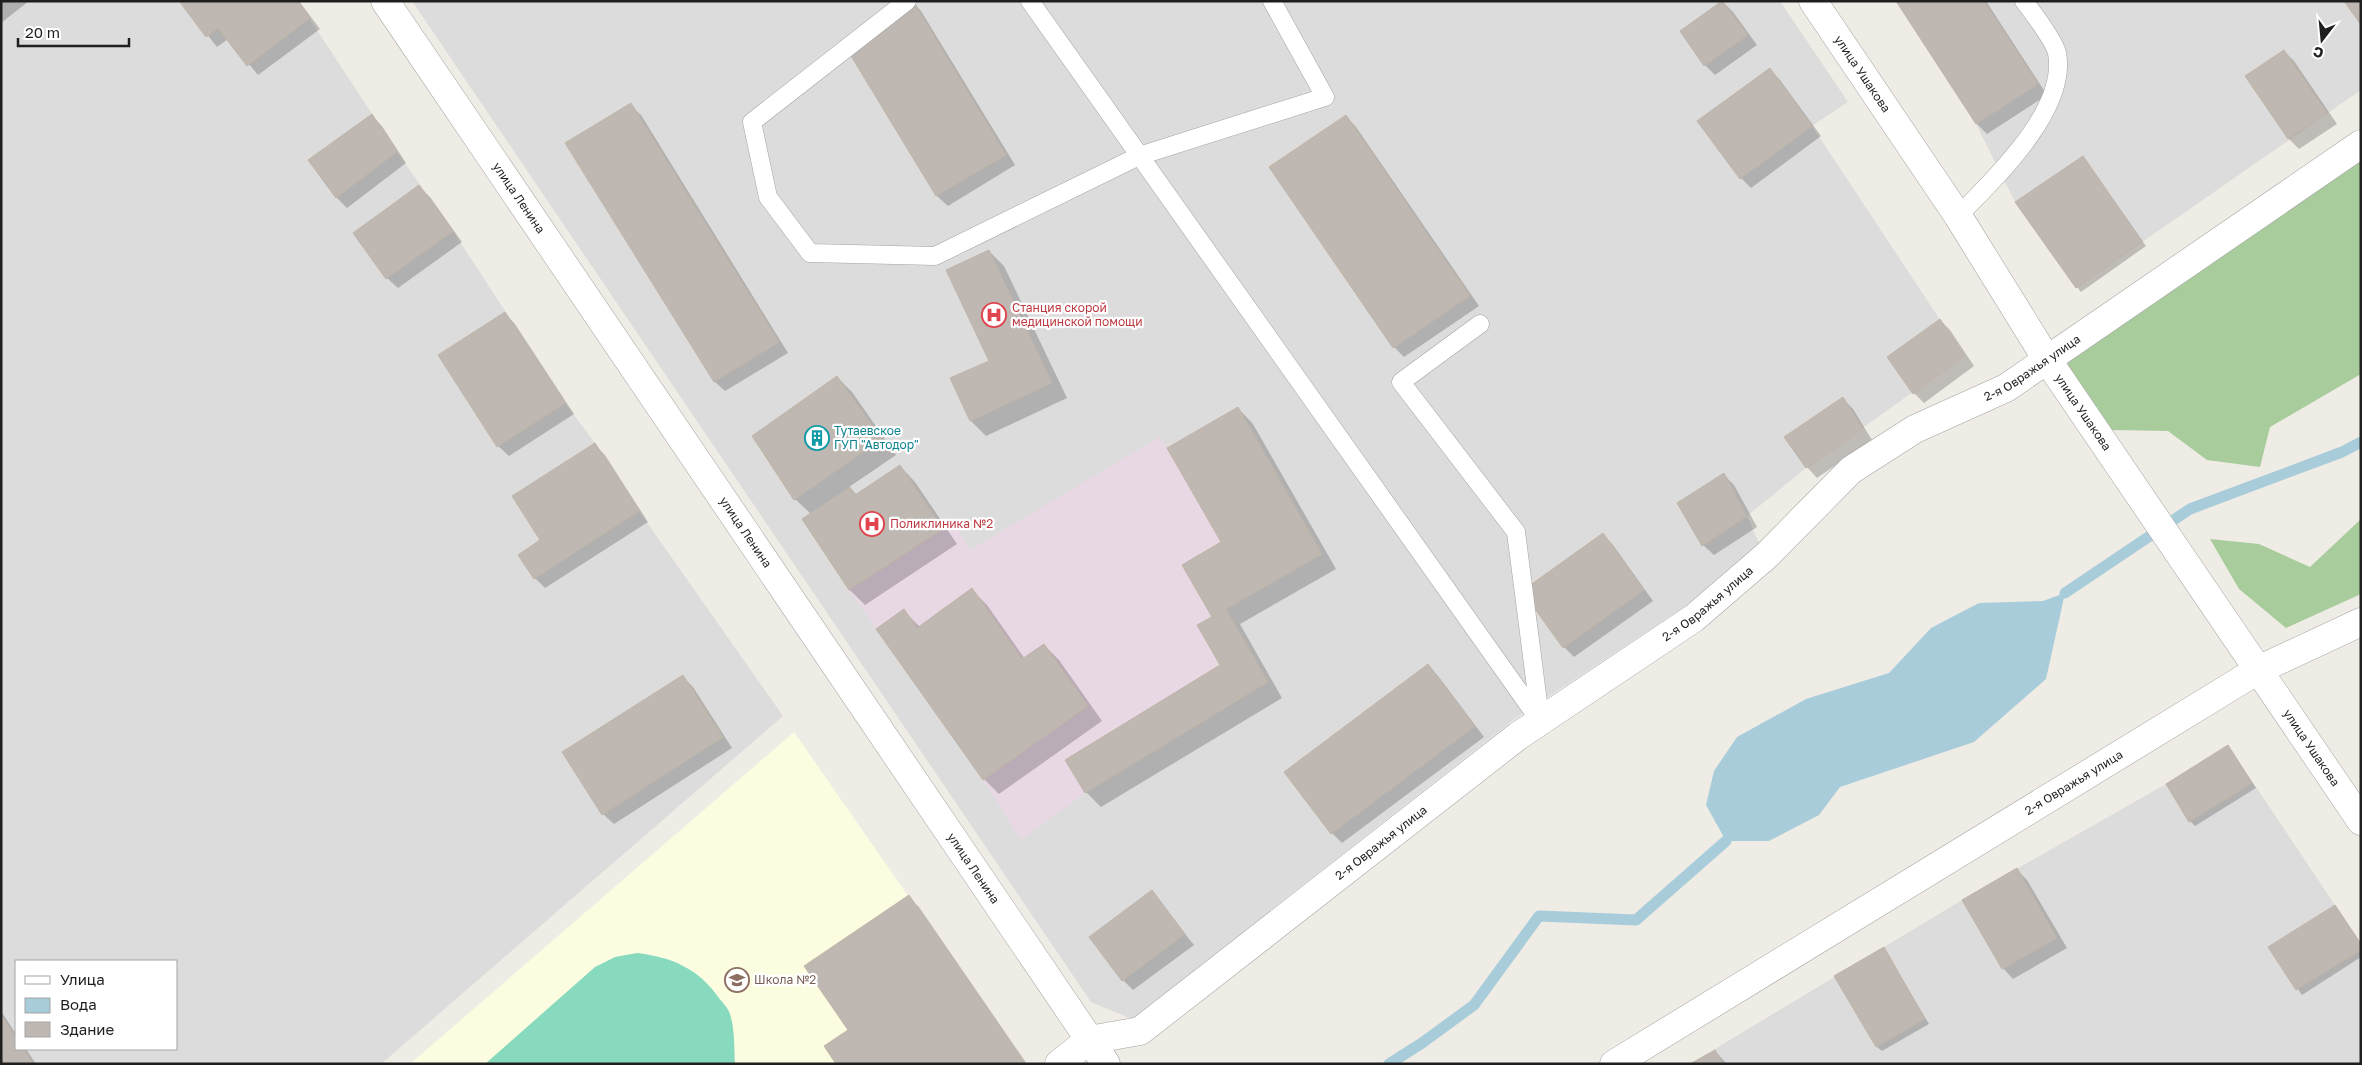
<svg xmlns="http://www.w3.org/2000/svg" width="2362" height="1065" font-family="'Golos Text',sans-serif">
  <style>
    .residential { fill: #dddcdc; fill-rule: evenodd }
    .industrial { fill: #e8d8e4 }
    .education { fill: #fcfde0 }
    .forest { fill: #a8cc9c }
    .pitch { fill: #88dabe }
    .water { fill: #a8ccda }
    .shadow { fill: #0003 }
    .lines { fill: none; stroke-linecap: round; stroke-linejoin: round }
    .stream { stroke: #a8ccda; stroke-width: 11 }
    .building { fill: #bfb8b2; stroke: #c0b4a8 }
    .lane-casing { stroke: #a3a3a3; stroke-width: 19 }
    .street-casing { stroke: #a3a3a3; stroke-width: 29 }
    .lane { stroke: #fff; stroke-width: 18 }
    .street { stroke: #fff; stroke-width: 28 }
    .labels { text-anchor: middle; stroke-width: 4.5; stroke-linejoin: round; paint-order: stroke }
    .street-label { font-size: 12px; fill: #1f1f1f; stroke: #fff }
    .health-label { font-size: 12px; fill: #be3a42; stroke: #fff; text-anchor: start }
    .culture-label { font-size: 12px; fill: #0d838f; stroke: #fff; text-anchor: start }
    .education-label { font-size: 12px; fill: #785e54; stroke: #fff; text-anchor: start }
  </style>
  <rect width="100%" height="100%" fill="#efece5"/>
  <g class="residential">
    <path d="M1,1H298L397,152L453,231L565,403L595,443L639,511L783,716L381,1064H1ZM16,961H176V1049H16Z"/>
    <polygon points="412,1 1780,1 1848,102 1812,126 1964,356 1806,468 1747,516 1759,543 1684,607 1512,721 1132,1019 1091,1002"/>
    <polygon points="1896,1 2361,1 2361,90 2076,288 2015,202 1976,124"/>
    <polygon points="2228,745 2361,944 2361,1064 1690,1064 1962,900 2166,784"/>
  </g>
  <polygon class="industrial" points="1238,407 1322,554 1226,609 1268,682 1085,793 1021,840 983,780 849,590 953,521 970,550 1160,437 1167,447"/>
  <polygon class="education" points="794,732 1025,1064 410,1064"/>
  <g class="forest">
    <polygon points="2361,156 2361,374 2270,427 2260,467 2207,460 2168,431 2112,430 2062,359"/>
    <polygon points="2361,519 2361,594 2286,628 2239,589 2210,539 2259,544 2310,567"/>
  </g>
  <path class="pitch" d="M637,953C672,957 699,969 719,998C723,1003 728,1008 730,1014C735,1030 734,1047 735,1064H485L595,967L615,957Z"/>
  <polygon class="water" points="2065,593 2046,679 1974,742 1840,787 1819,815 1769,841 1726,841 1706,805 1714,771 1737,737 1806,699 1889,673 1931,628 1979,603 2043,601"/>
  <g class="shadow">
    <polygon points="1,1 29,1 1,23"/>
    <polygon points="181,1 299,1 320,29 258,75 228,39 217,47"/>
    <polygon points="912,1 921,11 1015,165 948,206 937,196 844,41"/>
    <polygon points="1897,1 1986,1 2047,95 1987,134 1977,124"/>
    <polygon points="1723,2 1733,12 1757,45 1715,75 1705,65 1681,31"/>
    <polygon points="2284,51 2294,61 2337,124 2299,149 2289,139 2247,76"/>
    <polygon points="1770,70 1780,80 1821,136 1751,188 1741,178"/>
    <polygon points="630,105 641,115 788,353 725,391 714,381"/>
    <polygon points="372,116 382,126 406,163 347,208 337,198"/>
    <polygon points="1346,116 1356,127 1479,306 1404,357 1394,347"/>
    <polygon points="2083,157 2146,246 2081,292 2077,287"/>
    <polygon points="419,187 430,197 462,242 398,288 387,278 354,233"/>
    <polygon points="989,251 1004,266 1067,398 986,436 971,421 952,379 990,361"/>
    <polygon points="505,313 515,324 574,414 509,456 498,446"/>
    <polygon points="1940,320 1950,330 1974,366 1924,403 1914,393"/>
    <polygon points="837,377 852,392 896,455 849,487 857,495 900,466 915,482 957,544 865,605 850,590 803,519 811,514 795,499"/>
    <polygon points="1843,399 1853,409 1872,440 1817,478 1807,467"/>
    <polygon points="1238,408 1253,424 1336,569 1240,624 1282,698 1101,807 1086,792 1067,761 1221,665 1213,618"/>
    <polygon points="595,445 605,455 648,522 545,588 535,578 542,541"/>
    <polygon points="1724,475 1734,485 1757,527 1714,555 1703,545 1678,503"/>
    <polygon points="1603,535 1613,545 1653,601 1574,657 1564,647"/>
    <polygon points="972,590 987,605 1025,659 1044,645 1059,660 1102,721 999,794 984,779 904,611 920,627"/>
    <polygon points="1428,666 1438,676 1484,737 1342,843 1332,833"/>
    <polygon points="683,677 693,687 732,748 614,824 603,814"/>
    <polygon points="2228,746 2256,788 2195,826 2190,821"/>
    <polygon points="2017,870 2027,880 2067,948 2013,979 2003,968"/>
    <polygon points="1151,892 1194,945 1133,990 1123,980"/>
    <polygon points="908,897 919,907 1027,1064 837,1064 850,1031"/>
    <polygon points="2335,906 2361,944 2361,957 2302,995 2270,948"/>
    <polygon points="1884,949 1929,1024 1882,1051 1877,1047"/>
    <polygon points="1,1011 16,1034 16,1049 26,1049 36,1064 1,1064"/>
    <polygon points="1715,1051 1727,1064 1693,1064"/>
  </g>
  <g class="lines">
    <g class="stream">
      <polyline points="2065,593 2190,509 2342,452 2361,442"/>
      <polyline points="1389,1064 1422,1043 1474,1005 1539,916 1636,920 1726,841"/>
    </g>
  </g>
  <g class="building">
    <polygon points="179,1 298,1 310,18 247,66 218,28 206,37"/>
    <polygon points="913,1 1006,155 936,196 842,41"/>
    <polygon points="1722,1 1748,35 1704,66 1680,31"/>
    <polygon points="1896,1 1984,1 2038,84 1976,124"/>
    <polygon points="2344,1 2361,1 2361,25"/>
    <polygon points="2284,50 2327,113 2288,139 2245,76"/>
    <polygon points="1770,68 1812,126 1740,179 1697,121"/>
    <polygon points="631,103 779,342 714,382 565,143"/>
    <polygon points="372,114 397,152 336,198 308,160"/>
    <polygon points="1346,115 1470,296 1393,348 1269,167"/>
    <polygon points="2083,156 2142,241 2076,288 2015,202"/>
    <polygon points="419,185 453,231 386,279 353,233"/>
    <polygon points="989,250 1052,383 970,421 950,378 989,361 946,270"/>
    <polygon points="505,312 565,403 497,447 438,355"/>
    <polygon points="1940,319 1964,356 1913,394 1887,357"/>
    <polygon points="837,376 882,439 794,500 752,436"/>
    <polygon points="1843,397 1863,429 1806,468 1784,437"/>
    <polygon points="1238,407 1322,554 1212,617 1182,565 1221,542 1167,448"/>
    <polygon points="595,443 639,511 534,579 518,555 540,540 512,496"/>
    <polygon points="900,465 943,529 849,590 802,519 850,487 855,495"/>
    <polygon points="1724,473 1747,516 1702,546 1677,503"/>
    <polygon points="1603,533 1644,590 1563,648 1522,591"/>
    <polygon points="972,588 1022,659 1044,644 1088,706 983,780 876,629 904,609 917,628"/>
    <polygon points="1226,609 1268,682 1085,793 1065,760 1220,665 1197,625"/>
    <polygon points="1428,664 1475,726 1331,834 1284,772"/>
    <polygon points="683,675 723,737 602,815 562,752"/>
    <polygon points="2228,745 2252,783 2189,822 2166,784"/>
    <polygon points="2017,868 2057,938 2002,969 1962,900"/>
    <polygon points="1152,890 1185,934 1122,981 1089,937"/>
    <polygon points="909,895 1025,1064 836,1064 824,1046 848,1030 804,966"/>
    <polygon points="2335,905 2361,944 2361,950 2296,990 2268,947"/>
    <polygon points="1884,947 1925,1019 1876,1047 1834,976"/>
    <polygon points="1,1015 16,1038 16,1049 23,1049 33,1064 1,1064"/>
    <polygon points="1715,1050 1723,1064 1690,1064"/>
  </g>
  <g class="lines">
    <defs>
      <g id="lane">
        <polyline points="907,1 752,122 768,197 810,253 935,256 1139,156 1325,97 1272,1"/>
        <polyline points="1030,1 1540,721"/>
        <path d="M1958,216C1994,179 2068,110 2057,53C2054,40 2033,13 2024,1"/>
        <polyline points="1480,324 1401,382 1516,532 1540,718"/>
      </g>
      <g id="street">
        <path id="s1" d="M385,1L1106,1064"/>
        <path id="s2" d="M1813,1L1958,216L2046,358L2361,821"/>
        <path id="s3" d="M1059,1064L1089,1040L1140,1031L1518,736L1694,618L1766,556L1851,470L1915,429L2006,388L2361,144"/>
        <path id="s4" d="M1614,1064L2258,670L2361,622"/>
      </g>
    </defs>
    <use href="#lane" class="lane-casing"/>
    <use href="#street" class="street-casing"/>
    <use href="#lane" class="lane"/>
    <use href="#street" class="street"/>
  </g>
  <defs>
    <symbol id="hospital-ring" viewBox="-11 -11 22 22"><circle r="9.5" fill="#fff" stroke="#e0444e" stroke-width="1.5"/><path d="M-5-5h3v3.5h4V-5h3V5h-3V1.5h-4V5h-3Z" fill="#e0444e"/></symbol>
    <symbol id="building-ring" viewBox="-11 -11 22 22"><circle r="9.5" fill="#fff" stroke="#0f9aa8" stroke-width="1.5"/><path d="M-4-6H4V6H1V3H-1V6H-4ZM-2.5-4.3h1.7v1.8h-1.7ZM.8-4.3h1.7v1.8H.8ZM-2.5-1h1.7V.8h-1.7ZM.8-1h1.7V.8H.8Z" fill="#0f9aa8"/></symbol>
    <symbol id="school-ring" viewBox="-11 -11 22 22"><circle r="9.5" fill="#fff" stroke="#8d6e63" stroke-width="1.5"/><path d="M0-5L7-2L0 1L-7-2ZM-4 1L0 2.5L4 1V4Q0 6-4 4Z" fill="#8d6e63"/></symbol>
  </defs>
  <g fill-rule="evenodd">
    <use href="#hospital-ring" x="980" y="301" width="28" height="28"/>
    <use href="#building-ring" x="803" y="424" width="28" height="28"/>
    <use href="#hospital-ring" x="858" y="510" width="28" height="28"/>
    <use href="#school-ring" x="723" y="966" width="28" height="28"/>
  </g>
  <g class="labels">
    <g class="street-label">
      <text dy="4" stroke="none"><textPath href="#s2" startOffset="88">улица Ушакова</textPath></text>
      <text dy="4" stroke="none"><textPath href="#s1" startOffset="238">улица Ленина</textPath></text>
      <text dy="4" stroke="none"><textPath href="#s3" startOffset="1206">2-я Овражья улица</textPath></text>
      <text dy="4" stroke="none"><textPath href="#s2" startOffset="492">улица Ушакова</textPath></text>
      <text dy="4" stroke="none"><textPath href="#s1" startOffset="642">улица Ленина</textPath></text>
      <text dy="4" stroke="none"><textPath href="#s3" startOffset="801">2-я Овражья улица</textPath></text>
      <text dy="4" stroke="none"><textPath href="#s2" startOffset="898">улица Ушакова</textPath></text>
      <text dy="4" stroke="none"><textPath href="#s4" startOffset="539">2-я Овражья улица</textPath></text>
      <text dy="4" stroke="none"><textPath href="#s3" startOffset="396">2-я Овражья улица</textPath></text>
      <text dy="4" stroke="none"><textPath href="#s1" startOffset="1048">улица Ленина</textPath></text>
    </g>
    <g class="health-label">
      <text x="1012" y="312">Станция скорой<tspan x="1012" dy="14">медицинской помощи</tspan></text>
      <text x="890" y="528">Поликлиника №2</text>
    </g>
    <g class="culture-label">
      <text x="834" y="435">Тутаевское<tspan x="834" dy="14">ГУП "Автодор"</tspan></text>
    </g>
    <g class="education-label">
      <text x="754" y="984">Школа №2</text>
    </g>
  </g>
  <rect width="2362" height="1065" fill="none" stroke="#1f1f1f" stroke-width="5"/>
  <rect x="15" y="960" width="162" height="90" fill="#ffffff" stroke="#a5a5a5"/>
  <rect x="25" y="976" width="25" height="8" fill="#ffffff" stroke="#a5a5a5"/>
  <text x="60" y="985" font-size="15" fill="#1f1f1f">Улица</text>
  <rect x="25" y="998" width="25" height="15" fill="#a8ccda" stroke="#a5a5a5"/>
  <text x="60" y="1010" font-size="15" fill="#1f1f1f">Вода</text>
  <rect x="25" y="1022" width="25" height="15" fill="#bfb8b2" stroke="#a5a5a5"/>
  <text x="60" y="1035" font-size="15" fill="#1f1f1f">Здание</text>
  <g transform="translate(2322 40) rotate(196)" stroke="#ffffff" stroke-width="4" paint-order="stroke">
  <path d="M0-4L9 19L0 12L-9 19Z" fill="#1f1f1f"/>
  <text y="-8" font-size="14" font-weight="bold" text-anchor="middle" fill="#1f1f1f">С</text>
  </g>
  <path d="M18 38v8h111v-8" fill="none" stroke="#1f1f1f" stroke-width="2.5"/>
  <text x="25" y="38" font-size="15" fill="#1f1f1f" stroke="#ffffff" stroke-width="4" paint-order="stroke">20 m</text>
</svg>
